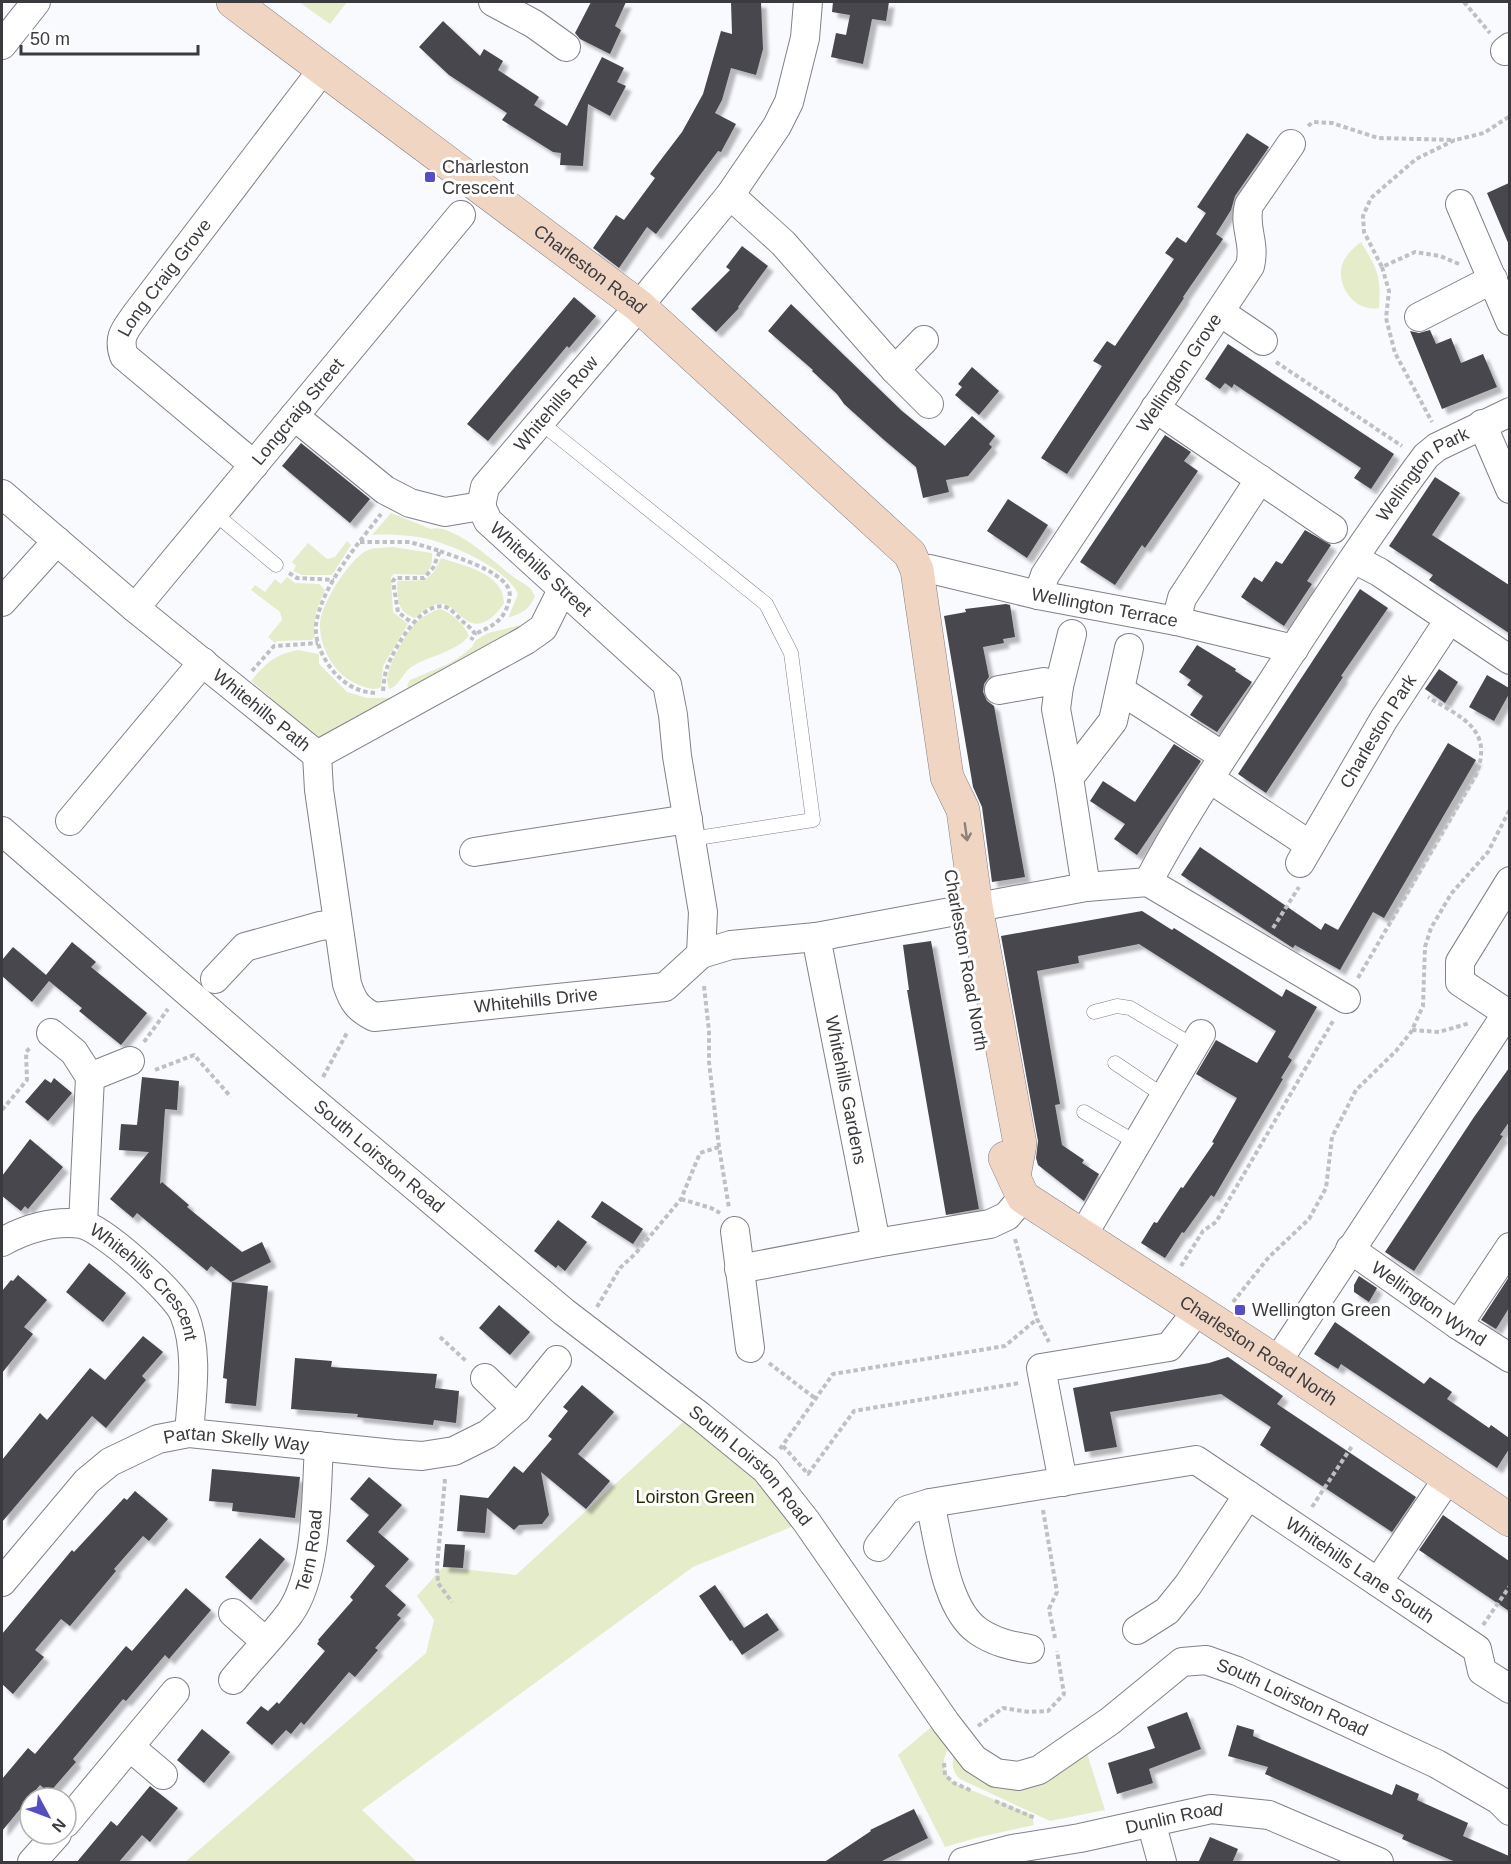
<svg xmlns="http://www.w3.org/2000/svg" width="1511" height="1864" font-family="Helvetica,sans-serif">
  <style>
    .green { fill: #e5ecca }
    .building { fill: #46474e; filter: url(#shadow) }
    .lines { fill: none; stroke-linecap: round; stroke-linejoin: round }
    .lane-casing { stroke: #80818a; stroke-width: 15 }
    .street-casing { stroke: #80818a; stroke-width: 30 }
    .secondary-casing { stroke: #80818a; stroke-width: 34 }
    .path { stroke: #bfc0c4; stroke-width: 4; stroke-dasharray: 4.5 3; stroke-linecap: butt }
    .lane { stroke: #fff; stroke-width: 14 }
    .street { stroke: #fff; stroke-width: 28 }
    .secondary { stroke: #f1d5c3; stroke-width: 33 }
    .oneway { stroke: #8d807a }
    .poi-dot { fill: #554dc4; stroke: #fff; stroke-width: 2 }
    .labels { text-anchor: middle; stroke-width: 6; stroke-linejoin: round; paint-order: stroke }
    .poi-label { font-size: 18px; fill: #3b3b3f; stroke: #fff; text-anchor: start }
    .street-label { font-size: 18px; fill: #3b3b3f; stroke: #fff }
    .park-label { font-size: 18px; fill: #282d05; stroke: #fff }
  </style>
  <defs>
    <filter id="shadow"><feDropShadow dx="5.5" dy="5.5" stdDeviation="1.5" flood-color="#0004"/></filter>
  </defs>
  <rect width="100%" height="100%" fill="#f9fafe"/>
  <g class="green">
    <polygon points="299,2 347,2 330,24"/>
    <path d="M1361,242C1378,271 1381,274 1379,308C1358,312 1340,292 1341,272C1341,259 1352,249 1361,242Z"/>
    <path d="M391,513L431,529C451,522 495,562 511,575C517,580 524,583 530,588L535,596C529,610 522,613 508,618L518,594C506,567 447,542 419,537C403,535 388,534 372,535Z"/>
    <polygon points="347,541 351,545 332,575 302,575 293,571 296,566 292,562 308,543 327,559 335,557"/>
    <path d="M393,547L432,553C433,561 431,570 424,575L394,574L391,577L393,612L408,624L383,666L381,687C374,691 367,688 359,685C335,676 319,648 320,623C321,604 349,560 366,551C373,547 384,548 393,547Z"/>
    <path d="M441,558C464,566 504,573 504,603C497,615 481,631 466,620C459,615 452,606 444,604C434,602 422,611 415,618C397,612 398,600 397,584L398,581L425,580L434,572Z"/>
    <path d="M287,577L295,583L319,584L325,590C318,605 312,619 315,636L312,640L277,641L275,643L268,637L282,620L280,612L251,590L255,585L265,592L275,579L281,584Z"/>
    <path d="M440,609C452,613 465,625 469,636C454,653 431,655 413,666C403,671 400,686 389,689C389,687 387,682 387,680C387,667 408,628 419,620C425,615 433,611 440,609Z"/>
    <polygon points="529,623 517,639 498,638 412,693 407,686 410,680 448,664 461,656 472,647 476,640 488,633"/>
    <path d="M298,650L319,654V664L347,692L367,698H393L327,740L309,738L268,706L269,696L251,681C265,664 275,654 298,650Z"/>
    <polygon points="694,1412 806,1521 693,1567 362,1810 417,1862 185,1862 426,1653 434,1620 417,1596 443,1567 516,1575"/>
    <path d="M936,1723L949,1748C940,1762 943,1772 954,1783L1032,1815L1034,1825L976,1838L945,1847L898,1755Z"/>
    <path d="M1085,1747L1105,1810L1050,1821L960,1779C951,1771 952,1762 954,1751L982,1772Z"/>
  </g>
  <g class="building">
    <polygon points="591,2 626,2 615,26 621,30 610,54 580,39 575,33"/>
    <polygon points="731,2 761,2 763,49 756,75 731,68 722,100 715,113 736,124 721,152 718,151 656,234 647,227 619,268 593,248 616,215 624,220 655,178 650,174 682,132 703,94 721,31 732,34"/>
    <polygon points="833,2 889,2 886,21 872,19 863,64 831,57 836,33 846,35 850,15 832,12"/>
    <polygon points="443,21 480,56 484,49 503,61 498,70 539,97 534,105 567,126 602,57 624,68 617,82 626,86 610,116 588,104 583,166 560,165 561,153 553,152 502,120 507,113 449,75 419,47"/>
    <polygon points="1247,133 1269,147 1235,196 1231,210 1216,234 1223,239 1183,297 1184,298 1067,474 1041,458 1102,366 1093,361 1107,341 1115,346 1174,259 1165,253 1177,237 1186,243 1206,213 1197,207"/>
    <polygon points="1509,183 1509,245 1487,193"/>
    <polygon points="742,246 768,266 738,307 739,308 716,332 691,309 730,270 726,267"/>
    <polygon points="574,297 596,316 569,348 567,346 488,441 467,424"/>
    <polygon points="791,304 902,411 945,446 972,416 995,436 989,444 992,447 968,476 946,480 949,492 923,498 916,467 883,439 844,404 837,394 812,371 813,370 768,331"/>
    <polygon points="1430,330 1436,344 1451,338 1461,363 1483,354 1497,387 1442,409 1410,331 1419,333"/>
    <polygon points="1228,344 1394,454 1371,489 1354,478 1361,468 1234,384 1232,388 1225,383 1220,389 1205,379"/>
    <polygon points="972,367 999,391 979,415 955,395 962,387 958,384"/>
    <polygon points="1165,435 1191,452 1184,461 1198,471 1145,548 1142,545 1115,585 1080,562"/>
    <polygon points="301,443 370,499 350,523 282,466"/>
    <polygon points="1435,477 1460,493 1432,535 1509,585 1509,633 1429,580 1433,575 1389,546"/>
    <polygon points="1008,499 1048,525 1027,558 987,531"/>
    <polygon points="1305,530 1331,545 1307,581 1312,584 1284,626 1241,597 1254,577 1262,582 1276,561 1282,564"/>
    <polygon points="1360,589 1388,608 1341,676 1343,677 1266,793 1238,774"/>
    <polygon points="1006,604 1010,605 1015,637 1003,639 1004,643 983,647 989,677 984,684 983,692 987,701 994,706 1025,877 992,882 982,807 973,787 944,616 966,612 965,609"/>
    <polygon points="1197,645 1236,669 1235,671 1252,682 1217,732 1190,715 1203,696 1187,685 1191,680 1179,672"/>
    <polygon points="1439,669 1458,682 1445,703 1425,689"/>
    <polygon points="1487,675 1509,688 1509,694 1494,721 1469,707"/>
    <polygon points="1448,743 1476,760 1384,918 1373,912 1340,970 1295,945 1293,948 1181,875 1200,847 1321,930 1325,923 1338,930"/>
    <polygon points="1174,744 1201,761 1137,855 1114,839 1125,824 1090,801 1103,781 1135,802"/>
    <polygon points="1142,911 1172,930 1174,928 1282,997 1286,989 1317,1007 1288,1057 1292,1060 1281,1078 1283,1079 1214,1197 1211,1195 1184,1233 1182,1232 1165,1258 1141,1243 1154,1222 1157,1223 1181,1187 1183,1188 1214,1143 1212,1142 1237,1098 1196,1074 1216,1040 1257,1063 1276,1031 1139,944 1078,956 1079,963 1037,971 1060,1104 1055,1105 1062,1145 1084,1160 1082,1163 1099,1174 1084,1201 1038,1165 1036,1158 1038,1141 1001,936"/>
    <polygon points="931,941 979,1209 946,1215 907,990 909,990 903,945"/>
    <polygon points="72,942 96,962 91,967 147,1013 121,1045 79,1011 82,1008 49,981 32,1002 2,976 2,960 13,947 46,975"/>
    <polygon points="1509,1068 1509,1122 1500,1135 1503,1136 1414,1271 1385,1252 1474,1117"/>
    <polygon points="142,1077 179,1081 177,1110 165,1109 160,1184 162,1182 189,1205 187,1207 242,1252 262,1242 271,1262 231,1282 211,1266 207,1271 137,1213 133,1218 110,1199 149,1152 119,1150 121,1124 137,1125"/>
    <polygon points="54,1078 72,1093 48,1121 25,1102 45,1079 51,1083"/>
    <polygon points="30,1139 63,1167 28,1209 25,1206 21,1211 2,1196 2,1176"/>
    <polygon points="602,1201 643,1229 633,1244 591,1217"/>
    <polygon points="558,1220 587,1242 565,1271 558,1265 556,1268 534,1251"/>
    <polygon points="89,1263 126,1293 103,1322 66,1292"/>
    <polygon points="18,1275 47,1300 24,1327 33,1334 2,1373 2,1291 11,1280 13,1281"/>
    <polygon points="1359,1276 1377,1288 1369,1302 1354,1292 1354,1285"/>
    <polygon points="1509,1277 1509,1308 1496,1329 1481,1320"/>
    <polygon points="232,1282 268,1286 256,1406 225,1403 227,1379 223,1378"/>
    <polygon points="499,1305 530,1332 510,1355 479,1328"/>
    <polygon points="1335,1322 1424,1384 1430,1377 1452,1392 1447,1399 1489,1428 1491,1425 1509,1438 1509,1449 1497,1468 1341,1364 1338,1369 1314,1354"/>
    <polygon points="143,1336 163,1352 142,1376 146,1380 106,1428 92,1416 2,1522 2,1460 40,1413 47,1420 90,1368 105,1380"/>
    <polygon points="1228,1357 1283,1396 1277,1404 1416,1497 1392,1532 1260,1445 1271,1427 1221,1394 1110,1412 1117,1447 1085,1452 1073,1388 1209,1363"/>
    <polygon points="295,1358 332,1361 331,1367 437,1374 435,1388 459,1391 456,1423 434,1420 433,1425 357,1417 358,1414 291,1409"/>
    <polygon points="582,1385 614,1412 578,1454 610,1481 586,1509 541,1472 549,1515 542,1524 519,1525 514,1530 487,1508 485,1533 457,1531 460,1495 488,1498 514,1466 523,1473 552,1439 548,1436 568,1411 563,1407"/>
    <polygon points="212,1469 300,1477 295,1518 232,1511 233,1503 209,1501"/>
    <polygon points="369,1477 402,1505 378,1532 409,1559 385,1586 406,1605 397,1615 401,1618 375,1648 378,1650 355,1677 349,1672 304,1725 301,1722 291,1734 286,1730 272,1745 246,1723 261,1706 268,1711 277,1702 279,1704 325,1651 317,1644 319,1641 318,1640 353,1600 350,1597 375,1566 346,1541 369,1515 350,1499"/>
    <polygon points="135,1491 168,1519 149,1541 143,1536 114,1569 116,1571 70,1626 61,1619 35,1650 44,1657 13,1694 2,1684 2,1634 72,1550 74,1552 124,1498 127,1500"/>
    <polygon points="1443,1515 1509,1561 1509,1611 1419,1550"/>
    <polygon points="260,1538 285,1559 251,1600 225,1577"/>
    <polygon points="445,1544 465,1545 463,1568 443,1567"/>
    <polygon points="715,1585 744,1628 767,1613 779,1630 742,1655 732,1640 730,1641 699,1596"/>
    <polygon points="186,1588 211,1610 169,1659 165,1655 126,1701 123,1699 73,1759 76,1762 49,1793 40,1785 2,1831 2,1779 28,1748 35,1754 126,1646 132,1651"/>
    <polygon points="1187,1712 1201,1749 1149,1769 1153,1783 1117,1794 1108,1763 1155,1748 1147,1727"/>
    <polygon points="1237,1725 1254,1730 1253,1736 1392,1795 1396,1784 1419,1794 1417,1800 1468,1823 1463,1836 1509,1856 1509,1863 1458,1863 1402,1839 1404,1835 1265,1774 1268,1767 1228,1756"/>
    <polygon points="202,1729 230,1752 204,1783 177,1760"/>
    <polygon points="150,1786 178,1808 150,1842 142,1835 118,1863 76,1863 111,1821 117,1826"/>
    <polygon points="914,1809 928,1838 878,1863 823,1863 871,1831 870,1830"/>
    <polygon points="1210,1837 1238,1849 1232,1863 1198,1863"/>
  </g>
  <g class="lines">
    <defs>
      <g id="lane">
        <polyline points="540,422 766,604 791,653 813,820 691,839"/>
        <polyline points="214,513 276,565"/>
        <polyline points="1094,1012 1117,1006 1130,1008 1194,1046"/>
        <polyline points="1115,1063 1164,1096"/>
        <polyline points="1084,1112 1137,1143"/>
      </g>
      <g id="street">
        <polyline points="493,2 534,24 566,47"/>
        <polyline points="2,45 36,2"/>
        <polyline points="1505,51 1510,47"/>
        <polyline points="730,195 783,243 895,370 929,404"/>
        <polyline points="1460,204 1510,321"/>
        <polyline points="1220,312 1263,341"/>
        <polyline points="1419,317 1493,279"/>
        <polyline points="895,370 924,340"/>
        <polyline points="1155,408 1333,529"/>
        <polyline points="294,416 385,490 410,503 445,512 481,506"/>
        <polyline points="1482,424 1510,489"/>
        <path id="s1" d="M254,465L124,356C117,336 126,329 137,313L323,69"/>
        <path id="s2" d="M2,494L135,608L317,755L526,640L543,628L562,590"/>
        <path id="s3" d="M481,506L485,487L639,306L730,195L777,126L789,102L805,38L808,2"/>
        <path id="s4" d="M481,506L488,521L667,684L673,715L677,756L703,912L701,954"/>
        <polyline points="1354,559 1379,572 1510,660"/>
        <path id="s5" d="M917,570L930,569L1038,595L1176,621L1294,649"/>
        <path id="s6" d="M1038,595L1045,575L1250,266C1256,242 1243,227 1249,205L1291,144"/>
        <polyline points="2,602 57,541"/>
        <path id="s7" d="M135,608L461,215"/>
        <polyline points="1176,621 1182,598 1260,479"/>
        <polyline points="1059,686 1072,634"/>
        <polyline points="999,690 1044,682 1059,686 1056,709 1069,778"/>
        <polyline points="1120,690 1223,756"/>
        <path id="s8" d="M317,755L319,790L347,984C353,1002 357,1008 374,1017L665,987L701,954L731,945L816,937L1086,887L1148,882L1346,999"/>
        <polyline points="1210,779 1310,845"/>
        <polyline points="70,821 203,662"/>
        <path id="s9" d="M2,831L298,1088L564,1312L700,1416L766,1470L806,1521L946,1723L974,1759L996,1773L1018,1776L1039,1770L1110,1721L1182,1662L1206,1660L1237,1671L1437,1764L1499,1800L1510,1811"/>
        <polyline points="474,852 688,819"/>
        <path id="s10" d="M1300,863L1384,719L1449,620"/>
        <polyline points="1510,881 1460,962 1460,982 1510,1015"/>
        <path id="s11" d="M1148,882C1184,814 1228,750 1270,685C1320,608 1371,530 1426,456L1437,447L1510,412"/>
        <polyline points="1086,887 1069,778 1113,721 1129,648"/>
        <path id="s12" d="M816,937L876,1243"/>
        <polyline points="215,979 245,947 320,926 338,924"/>
        <polyline points="51,1033 74,1052 90,1077 83,1224"/>
        <polyline points="90,1077 130,1061"/>
        <polyline points="735,1231 750,1348"/>
        <polyline points="1083,1235 1201,1034"/>
        <path id="s13" d="M2,1242C25,1229 54,1220 81,1224C103,1228 175,1293 184,1314C199,1351 192,1394 189,1433"/>
        <path id="s14" d="M1350,1249L1458,1325L1510,1358"/>
        <polyline points="739,1269 876,1243 990,1224 1007,1216 1023,1197"/>
        <polyline points="1458,1325 1510,1247"/>
        <polyline points="1277,1362 1507,1013"/>
        <polyline points="485,1378 517,1409"/>
        <polyline points="1063,1482 1041,1368 1169,1347 1197,1311"/>
        <path d="M930,1503C939,1540 945,1608 978,1631C994,1642 1011,1646 1030,1649"/>
        <path id="s15" d="M878,1547L907,1510L930,1503L1196,1460L1477,1649L1482,1671L1510,1689"/>
        <path id="s16" d="M2,1582L87,1481L110,1462L158,1439L189,1433L394,1454L422,1456L454,1451L488,1434L517,1409L557,1360"/>
        <polyline points="1378,1582 1448,1478"/>
        <polyline points="233,1613 265,1641"/>
        <polyline points="1137,1630 1167,1611 1188,1585 1248,1495"/>
        <path id="s17" d="M233,1680C251,1658 273,1636 290,1613C318,1573 316,1495 319,1446"/>
        <polyline points="130,1747 163,1775"/>
        <polyline points="1151,1822 1162,1862"/>
        <polyline points="66,1823 175,1692"/>
        <polyline points="32,1862 57,1834"/>
        <path id="s18" d="M963,1862L1012,1849L1080,1838L1211,1809L1269,1815L1379,1862"/>
      </g>
      <g id="secondary">
        <path id="s19" d="M233,2L639,306L910,554L917,570L947,777L963,810L976,906L1020,1144L1014,1176"/>
        <path id="s20" d="M1005,1158L1023,1197L1277,1362L1510,1520"/>
      </g>
    </defs>
    <use href="#lane" class="lane-casing"/>
    <use href="#street" class="street-casing"/>
    <use href="#secondary" class="secondary-casing"/>
    <g class="path">
      <polyline points="1464,2 1490,33"/>
      <polyline points="1308,126 1313,122 1332,123 1378,138 1455,140"/>
      <polyline points="1459,264 1440,256 1415,252 1382,267 1364,232 1363,216 1371,198 1416,159 1455,140 1484,133 1510,116"/>
      <polyline points="1382,267 1389,291 1386,318 1395,353 1432,422"/>
      <polyline points="1276,362 1402,446"/>
      <polyline points="360,542 410,542 440,551 433,568 424,578 395,578 393,581 398,612 412,623"/>
      <path d="M440,551C458,558 496,569 507,586C511,591 510,598 508,604C503,622 490,627 475,634"/>
      <polyline points="289,573 297,578 334,580"/>
      <polyline points="252,671 274,646 318,643"/>
      <path d="M383,691C384,683 384,676 387,668C393,650 423,596 448,608C453,611 458,617 462,621C467,625 471,628 475,634L471,640"/>
      <path d="M375,693C356,692 341,682 330,667C320,653 313,636 317,619C325,582 358,544 381,514"/>
      <polyline points="1273,928 1299,887"/>
      <path d="M1358,978L1476,775C1494,729 1462,718 1428,697"/>
      <polyline points="704,986 709,1031 709,1062 719,1147 729,1208"/>
      <polyline points="1412,1030 1439,1032 1470,1023"/>
      <polyline points="144,1042 168,1009"/>
      <polyline points="155,1070 194,1055 231,1097"/>
      <polyline points="323,1077 348,1031"/>
      <polyline points="2,1110 27,1080 26,1052 31,1047"/>
      <polyline points="681,1199 711,1208 720,1213"/>
      <polyline points="1015,1239 1037,1319 1049,1342"/>
      <polyline points="1181,1266 1203,1231 1216,1222 1333,1021"/>
      <polyline points="1233,1302 1269,1257 1309,1219 1326,1188 1332,1137 1356,1090 1396,1051 1411,1032 1423,1006 1425,947 1431,928 1451,894 1488,852 1510,809"/>
      <polyline points="597,1307 620,1268 636,1253 681,1199 700,1153 719,1147"/>
      <polyline points="440,1337 466,1361"/>
      <polyline points="769,1363 816,1399"/>
      <polyline points="783,1446 808,1474 854,1411 1019,1383"/>
      <polyline points="780,1449 833,1374 1005,1346 1037,1319"/>
      <polyline points="445,1479 437,1567 438,1583 452,1602"/>
      <polyline points="1312,1507 1352,1446"/>
      <polyline points="1043,1510 1057,1592 1049,1609 1055,1638"/>
      <polyline points="1483,1625 1510,1586"/>
      <polyline points="978,1726 1003,1708 1029,1712 1048,1711 1064,1694 1057,1651"/>
      <polyline points="944,1763 945,1775 954,1783 972,1791"/>
      <polyline points="995,1801 1035,1818"/>
    </g>
    <use href="#lane" class="lane"/>
    <use href="#street" class="street"/>
    <use href="#secondary" class="secondary"/>
  </g>
  <defs><path id="oneway-shaft" d="M-6 0H5M1.5-3L5.5 0L1.5 3" fill="none" stroke-width="1.6" stroke-linecap="round" stroke-linejoin="round" transform="scale(1.5)"/></defs>
  <use class="oneway" href="#oneway-shaft" transform="translate(966 832) rotate(82)"/>
  <g class="poi-dot">
    <rect x="424" y="171" width="12" height="12" rx="3"/>
    <rect x="1234" y="1304" width="12" height="12" rx="3"/>
  </g>
  <g class="labels">
    <g class="poi-label">
      <text x="442" y="173">Charleston<tspan x="442" dy="21">Crescent</tspan></text>
      <text x="1252" y="1316">Wellington Green</text>
    </g>
    <g class="street-label">
      <text dy="6" stroke="none"><textPath href="#s19" startOffset="446">Charleston Road</textPath></text>
      <text dy="6" stroke="none"><textPath href="#s1" startOffset="262">Long Craig Grove</textPath></text>
      <text dy="6" stroke="none"><textPath href="#s6" startOffset="264">Wellington Grove</textPath></text>
      <text dy="6" stroke="none"><textPath href="#s3" startOffset="129">Whitehills Row</textPath></text>
      <text dy="6" stroke="none"><textPath href="#s7" startOffset="255">Longcraig Street</textPath></text>
      <text dy="6" stroke="none"><textPath href="#s11" startOffset="494">Wellington Park</textPath></text>
      <text dy="6" stroke="none"><textPath href="#s4" startOffset="88">Whitehills Street</textPath></text>
      <text dy="6" stroke="none"><textPath href="#s5" startOffset="192">Wellington Terrace</textPath></text>
      <text dy="6" stroke="none"><textPath href="#s2" startOffset="338">Whitehills Path</textPath></text>
      <text dy="6" stroke="none"><textPath href="#s10" startOffset="153">Charleston Park</textPath></text>
      <text transform="translate(966 960) rotate(80)" y="6">Charleston Road North</text>
      <text dy="6" stroke="none"><textPath href="#s8" startOffset="438">Whitehills Drive</textPath></text>
      <text dy="6" stroke="none"><textPath href="#s12" startOffset="156">Whitehills Gardens</textPath></text>
      <text dy="6" stroke="none"><textPath href="#s9" startOffset="498">South Loirston Road</textPath></text>
      <text dy="6" stroke="none"><textPath href="#s13" startOffset="171">Whitehills Crescent</textPath></text>
      <text dy="6" stroke="none"><textPath href="#s14" startOffset="96">Wellington Wynd</textPath></text>
      <text dy="6" stroke="none"><textPath href="#s20" startOffset="324">Charleston Road North</textPath></text>
      <text dy="6" stroke="none"><textPath href="#s16" startOffset="294">Partan Skelly Way</textPath></text>
      <text dy="6" stroke="none"><textPath href="#s9" startOffset="982">South Loirston Road</textPath></text>
      <text dy="6" stroke="none"><textPath href="#s17" startOffset="154">Tern Road</textPath></text>
      <text dy="6" stroke="none"><textPath href="#s15" startOffset="538">Whitehills Lane South</textPath></text>
      <text dy="6" stroke="none"><textPath href="#s9" startOffset="1720">South Loirston Road</textPath></text>
      <text dy="6" stroke="none"><textPath href="#s18" startOffset="216">Dunlin Road</textPath></text>
    </g>
    <g class="park-label">
      <text x="695" y="1503">Loirston Green</text>
    </g>
  </g>
  <rect width="1511" height="1864" fill="none" stroke="#3b3b3f" stroke-width="6"/>
  <g transform="translate(48 1816) rotate(131)"><circle r="28" fill="#ffffff" stroke="#b1b1b2" stroke-width="1.5"/>
  <path d="M0-4.5L10 22L0 15L-10 22Z" fill="#554dc4"/>
  <text y="-9" font-size="16" font-weight="bold" text-anchor="middle" fill="#3b3b3f">N</text>
  </g>
  <path d="M21 45v9h177v-9" fill="none" stroke="#3b3b3f" stroke-width="3"/>
  <text x="30" y="45" font-size="18" fill="#3b3b3f" stroke="#ffffff" stroke-width="4.5" paint-order="stroke">50 m</text>
</svg>
